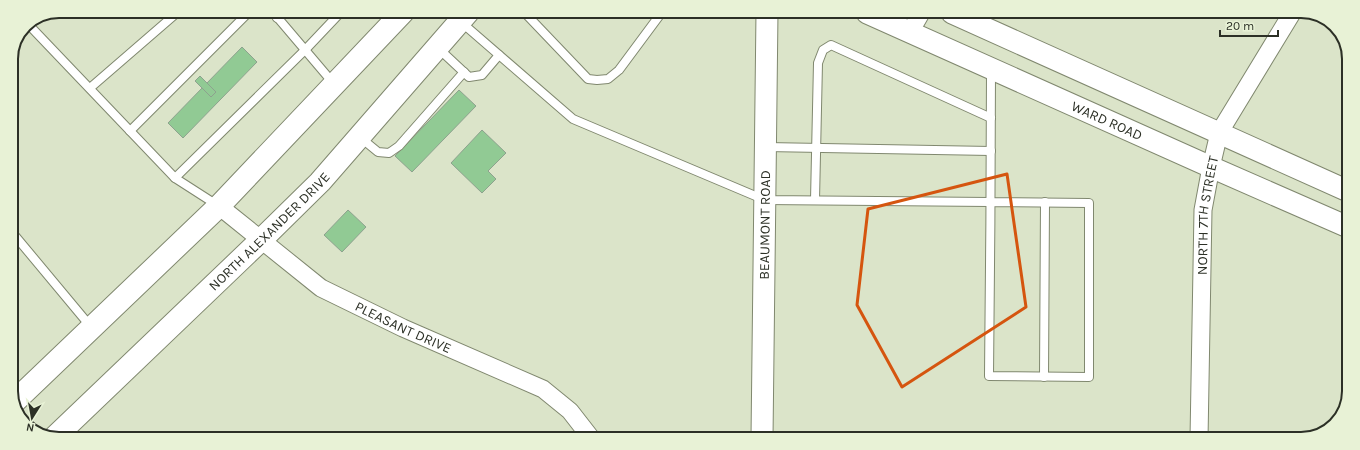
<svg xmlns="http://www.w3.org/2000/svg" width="1360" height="450" font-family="Karla,sans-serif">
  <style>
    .building { fill: #91ca94; stroke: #8da28e }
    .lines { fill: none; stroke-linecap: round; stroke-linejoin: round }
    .service-casing { stroke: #80886f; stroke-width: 10 }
    .minor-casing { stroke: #80886f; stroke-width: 19 }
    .tertiary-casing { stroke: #80886f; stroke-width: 23 }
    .primary-casing { stroke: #80886f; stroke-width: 24 }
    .service { stroke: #fff; stroke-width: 8 }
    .minor { stroke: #fff; stroke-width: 17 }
    .tertiary { stroke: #fff; stroke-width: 21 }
    .primary { stroke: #fff; stroke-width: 22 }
    .marked { fill: none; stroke: #d5550f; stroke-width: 3; stroke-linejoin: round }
    .labels { text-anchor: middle; stroke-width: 4; stroke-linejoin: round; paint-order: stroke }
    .street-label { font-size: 14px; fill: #2c3026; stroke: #e8f2d6 }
    .rim { fill: none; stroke: #2c3026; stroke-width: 2 }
  </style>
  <rect width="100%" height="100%" fill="#dbe4c9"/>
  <g class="building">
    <polygon points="242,47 257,62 183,138 168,123"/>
    <polygon points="200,76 216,92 211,97 195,81"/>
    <polygon points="459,90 476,106 412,172 395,156"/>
    <polygon points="482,130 506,153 488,171 496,179 482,193 451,163"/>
    <polygon points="348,210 366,227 342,252 324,235"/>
  </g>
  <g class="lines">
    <defs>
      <g id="service">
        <polyline points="272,11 334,84"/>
        <polyline points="524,12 588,79 597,80 608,79 619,70 662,12"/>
        <polyline points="277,18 284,11"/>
        <path d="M461,22L573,119L765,200L1089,203V377L989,376C990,274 991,173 991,71"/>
        <polyline points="28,24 175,178 217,205"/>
        <polyline points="438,48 469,77 482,75 499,55"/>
        <polyline points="90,88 179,11"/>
        <polyline points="130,131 250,11"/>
        <polyline points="361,138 378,152 389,153 399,146 464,72"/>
        <polyline points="766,147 991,151"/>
        <polyline points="175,178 305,50 341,12"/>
        <polyline points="815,200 818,63 823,50 831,45 991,118"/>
        <polyline points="11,231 91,327"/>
        <polyline points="1044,377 1045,202"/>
      </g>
      <g id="minor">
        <polyline points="910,32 921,13"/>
        <path id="s1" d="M219,206L321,288L403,328L543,389L570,411L591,438"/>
        <path id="s2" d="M1199,439L1203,210L1211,167L1219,133L1292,13"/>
      </g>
      <g id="tertiary">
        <path id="s3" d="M867,13L1211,167L1348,227"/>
        <polyline points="952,13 1348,191"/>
        <path id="s4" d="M762,438L767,12"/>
      </g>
      <g id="primary">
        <polyline points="14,402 219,206 403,12"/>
        <path id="s5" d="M55,437L262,239L320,182L468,12"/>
      </g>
    </defs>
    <use href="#service" class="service-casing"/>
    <use href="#minor" class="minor-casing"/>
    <use href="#tertiary" class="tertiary-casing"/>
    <use href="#primary" class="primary-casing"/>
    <use href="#service" class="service"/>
    <use href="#minor" class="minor"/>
    <use href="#tertiary" class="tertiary"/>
    <use href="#primary" class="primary"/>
  </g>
  <path class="marked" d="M1007,174L1026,307L902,387L857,305L868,209Z"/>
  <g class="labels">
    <g class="street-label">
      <text dy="5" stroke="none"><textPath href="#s3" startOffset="263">WARD ROAD</textPath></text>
      <text dy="5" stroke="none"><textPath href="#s2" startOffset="224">NORTH 7TH STREET</textPath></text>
      <text dy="5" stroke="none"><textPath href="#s4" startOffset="213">BEAUMONT ROAD</textPath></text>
      <text dy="5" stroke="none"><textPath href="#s5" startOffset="297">NORTH ALEXANDER DRIVE</textPath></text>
      <text dy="5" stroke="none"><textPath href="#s1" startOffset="222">PLEASANT DRIVE</textPath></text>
    </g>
  </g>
  <path d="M0 0H1360V450H0ZM59 18H1301A41 41 0 0 1 1342 59V391A41 41 0 0 1 1301 432H59A41 41 0 0 1 18 391V59A41 41 0 0 1 59 18Z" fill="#e8f2d6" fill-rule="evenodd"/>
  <path class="rim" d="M59 18H1301A41 41 0 0 1 1342 59V391A41 41 0 0 1 1301 432H59A41 41 0 0 1 18 391V59A41 41 0 0 1 59 18Z"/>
  <g transform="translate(32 418) rotate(191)" stroke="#e8f2d6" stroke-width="3" paint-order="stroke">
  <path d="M0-3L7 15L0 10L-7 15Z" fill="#2c3026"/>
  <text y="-6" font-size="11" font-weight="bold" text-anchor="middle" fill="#2c3026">N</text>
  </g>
  <path d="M1220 30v6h58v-6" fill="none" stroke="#2c3026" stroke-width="2"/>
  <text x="1226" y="30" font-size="12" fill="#2c3026" stroke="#e8f2d6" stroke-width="3" paint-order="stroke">20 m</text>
</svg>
